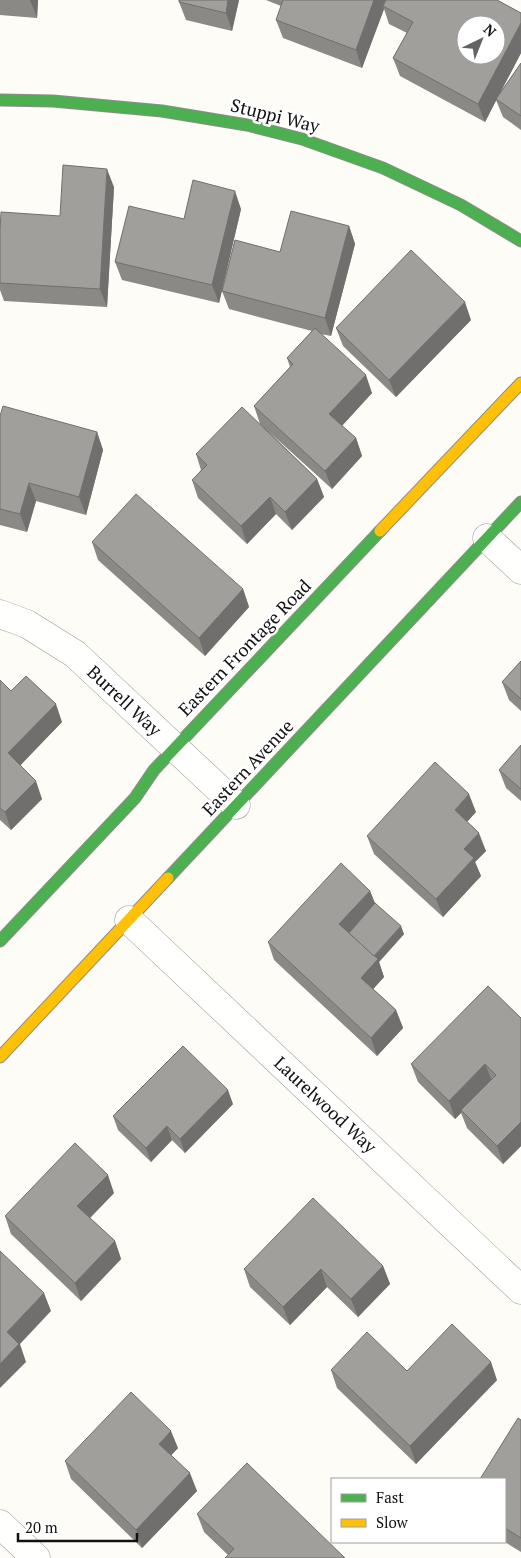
<svg xmlns="http://www.w3.org/2000/svg" width="521" height="1558" font-family="'PT Serif',serif">
  <style>
    .lines { fill: none; stroke-linecap: round; stroke-linejoin: round }
    .street-casing { stroke: #979795; stroke-width: 29 }
    .fast-casing { stroke: #8e8d8b; stroke-width: 13 }
    .slow-casing { stroke: #8e8d8b; stroke-width: 13 }
    .street { stroke: #fffffe; stroke-width: 28 }
    .fast { stroke: #4caf50; stroke-width: 11 }
    .slow { stroke: #ffc107; stroke-width: 11 }
    .wall { fill: #8a8986 }
    .shaded-wall { fill: #716f6d }
    .building { fill: #a19f9c; stroke: #716f6d; fill-rule: evenodd }
    .labels { text-anchor: middle; stroke-width: 5; stroke-linejoin: round; paint-order: stroke }
    .street-label { font-size: 18px; fill: #111; stroke: #fff }
  </style>
  <rect width="100%" height="100%" fill="#fdfcf7"/>
  <g class="lines">
    <defs>
      <g id="street">
        <polyline points="487,538 521,570"/>
        <polyline points="0,614 27,624 75,654 236,805"/>
        <polyline points="129,920 521,1290"/>
        <polyline points="0,1524 36,1558"/>
      </g>
      <g id="fast">
        <polyline points="0,100 53,101 162,111 247,125 302,139 383,168 461,205 521,241"/>
        <polyline points="168,878 521,502"/>
        <polyline points="0,941 135,798 154,770 380,531"/>
      </g>
      <g id="slow">
        <polyline points="380,531 521,383"/>
        <polyline points="0,1057 168,878"/>
      </g>
    </defs>
    <use href="#street" class="street-casing"/>
    <use href="#fast" class="fast-casing"/>
    <use href="#slow" class="slow-casing"/>
    <use href="#street" class="street"/>
    <use href="#fast" class="fast"/>
    <use href="#slow" class="slow"/>
  </g>
  <g class="wall">
    <polygon points="0,0 38,0 37,18 0,15"/>
    <polygon points="179,0 239,0 232,31 186,20 179,2"/>
    <polygon points="266,0 497,0 521,13 521,53 499,95 521,63 521,130 503,117 496,100 485,122 400,76 393,58 407,33 389,24 384,9 362,68 283,38 276,20 281,6"/>
    <polygon points="114,187 107,307 4,301 0,290 0,283 60,216"/>
    <polygon points="241,209 219,303 122,280 115,262 184,219"/>
    <polygon points="349,226 355,244 331,336 321,334 372,393 342,426 356,438 362,456 332,489 268,431 317,479 324,497 292,530 276,514 247,544 198,498 192,480 201,470 196,454 260,424 254,406 290,367 287,358 312,331 229,309 222,291 280,252"/>
    <polygon points="471,320 396,397 343,346 336,328"/>
    <polygon points="0,416 97,432 103,450 86,515 36,501 27,532 0,525"/>
    <polygon points="92,542 243,589 249,607 205,656 98,560"/>
    <polygon points="521,661 521,711 509,700 502,682"/>
    <polygon points="0,680 11,691 62,722 20,765 42,799 11,830 0,820"/>
    <polygon points="521,745 521,801 506,788 499,770"/>
    <polygon points="476,812 467,822 486,851 475,862 481,876 443,917 374,854 367,836"/>
    <polygon points="370,891 375,903 404,934 379,962 384,977 373,989 396,1010 403,1028 377,1056 274,960 268,942"/>
    <polygon points="521,1018 521,1146 503,1164 467,1128 461,1113 455,1119 418,1082 411,1064"/>
    <polygon points="233,1104 185,1153 172,1140 151,1162 118,1130 113,1116"/>
    <polygon points="114,1193 90,1218 115,1241 121,1259 81,1301 11,1234 5,1216"/>
    <polygon points="383,1266 390,1284 358,1317 327,1287 290,1325 250,1287 244,1269"/>
    <polygon points="331,1370 407,1371 497,1380 416,1464 337,1388"/>
    <polygon points="521,1420 521,1552 505,1542 505,1479"/>
    <polygon points="178,1448 171,1455 197,1491 142,1548 71,1479 65,1461"/>
    <polygon points="197,1514 345,1558 228,1555 204,1532"/>
  </g>
  <g class="shaded-wall">
    <polygon points="30,0 38,0 37,18"/>
    <polygon points="228,0 239,0 232,31 226,13"/>
    <polygon points="374,0 387,0 383,6 384,9 362,68 356,50"/>
    <polygon points="521,23 521,53 485,122 478,104"/>
    <polygon points="107,169 114,187 107,307 100,289"/>
    <polygon points="235,191 241,209 219,303 212,285"/>
    <polygon points="349,226 355,244 331,336 325,318"/>
    <polygon points="465,302 471,320 396,397 389,380"/>
    <polygon points="366,375 372,393 336,432 329,414"/>
    <polygon points="97,432 103,450 86,515 79,497"/>
    <polygon points="356,438 362,456 332,489 325,471"/>
    <polygon points="317,479 324,497 292,530 285,512"/>
    <polygon points="29,483 36,501 27,532 20,514"/>
    <polygon points="270,497 276,514 247,544 241,526"/>
    <polygon points="243,589 249,607 205,656 199,638"/>
    <polygon points="56,704 62,722 15,771 8,753"/>
    <polygon points="36,781 42,799 11,830 5,812"/>
    <polygon points="469,794 476,812 461,828 455,810"/>
    <polygon points="479,833 486,851 475,862 481,876 443,917 436,899 464,849"/>
    <polygon points="370,891 377,909 350,937 339,924"/>
    <polygon points="401,926 404,934 379,962 384,977 367,996 361,978 373,958"/>
    <polygon points="396,1010 403,1028 377,1056 371,1038"/>
    <polygon points="485,1064 492,1081 461,1110 461,1113 455,1119 449,1101"/>
    <polygon points="228,1090 233,1104 185,1153 180,1139"/>
    <polygon points="521,1122 521,1146 503,1164 497,1146"/>
    <polygon points="167,1126 172,1140 151,1162 146,1148"/>
    <polygon points="108,1175 114,1193 84,1224 77,1206"/>
    <polygon points="115,1241 121,1259 81,1301 75,1283"/>
    <polygon points="383,1266 390,1284 358,1317 351,1299"/>
    <polygon points="321,1269 327,1287 290,1325 283,1307"/>
    <polygon points="44,1293 51,1311 20,1344 26,1362 0,1388 0,1364 7,1332"/>
    <polygon points="491,1362 497,1380 416,1464 410,1446"/>
    <polygon points="171,1431 178,1448 166,1461 159,1444"/>
    <polygon points="190,1473 197,1491 142,1548 136,1530"/>
  </g>
  <g class="building">
    <polygon points="179,0 228,0 226,13 179,2"/>
    <polygon points="283,0 374,0 356,50 276,20"/>
    <path d="M386,0H497L521,13V23L478,104L393,58L413,22L383,6ZM466,25H496V55H466Z"/>
    <polygon points="521,63 521,116 496,99"/>
    <polygon points="63,165 107,169 100,289 0,283 0,231 1,212 60,216"/>
    <polygon points="193,180 235,191 212,285 115,262 129,206 184,219"/>
    <polygon points="291,211 349,226 325,318 222,291 235,240 280,252"/>
    <polygon points="411,250 465,302 389,380 336,328"/>
    <polygon points="315,328 366,375 329,414 356,438 325,471 254,406 293,364 287,358"/>
    <polygon points="3,406 97,432 79,497 29,483 20,514 0,509 0,416"/>
    <polygon points="242,407 317,479 285,512 270,497 241,526 192,480 207,465 196,454"/>
    <polygon points="136,494 243,589 199,638 92,542"/>
    <polygon points="521,661 521,699 502,682"/>
    <polygon points="26,676 56,704 8,753 36,781 5,812 0,808 0,680 11,691"/>
    <polygon points="521,745 521,789 499,770"/>
    <polygon points="435,762 469,794 455,810 479,833 464,849 474,858 436,899 367,836"/>
    <polygon points="341,863 370,891 339,924 378,959 361,978 396,1010 371,1038 268,942"/>
    <polygon points="375,903 401,926 374,956 349,933"/>
    <polygon points="488,986 521,1018 521,1122 497,1146 461,1110 496,1075 485,1064 449,1101 411,1064"/>
    <polygon points="183,1046 228,1090 180,1139 167,1126 146,1148 113,1116"/>
    <polygon points="75,1143 108,1175 77,1206 115,1241 75,1283 5,1216"/>
    <polygon points="313,1198 383,1266 351,1299 321,1269 283,1307 244,1269"/>
    <polygon points="0,1251 44,1293 7,1332 19,1344 0,1364"/>
    <polygon points="452,1324 491,1362 410,1446 331,1370 367,1332 407,1371"/>
    <polygon points="131,1392 171,1431 159,1444 190,1473 136,1530 65,1461"/>
    <polygon points="518,1418 521,1420 521,1538 505,1528 505,1479 480,1479"/>
    <polygon points="247,1463 345,1558 225,1558 234,1549 197,1514"/>
  </g>
  <g class="labels">
    <g class="street-label">
      <text transform="translate(275 116) rotate(14)" y="6">Stuppi Way</text>
      <text transform="translate(245 648) rotate(-46)" y="6">Eastern Frontage Road</text>
      <text transform="translate(124 701) rotate(43)" y="6">Burrell Way</text>
      <text transform="translate(248 768) rotate(-47)" y="6">Eastern Avenue</text>
      <text transform="translate(325 1105) rotate(43)" y="6">Laurelwood Way</text>
    </g>
  </g>
  <rect x="331" y="1478" width="175" height="65" fill="#ffffff" stroke="#a0a0a0"/>
  <rect x="341" y="1494" width="25" height="8" fill="#4caf50" stroke="#a0a0a0"/>
  <text x="376" y="1503" font-size="15" fill="#111111">Fast</text>
  <rect x="341" y="1519" width="25" height="8" fill="#ffc107" stroke="#a0a0a0"/>
  <text x="376" y="1528" font-size="15" fill="#111111">Slow</text>
  <g transform="translate(481 40) rotate(43)"><circle r="24" fill="#ffffff" stroke="#a0a0a0"/>
  <path d="M0-4L9 19L0 12L-9 19Z" fill="#646362"/>
  <text y="-8" font-size="14" font-weight="bold" text-anchor="middle" fill="#111111">N</text>
  </g>
  <path d="M18 1533v8h119v-8" fill="none" stroke="#111111" stroke-width="2.5"/>
  <text x="25" y="1533" font-size="15" fill="#111111" stroke="#ffffff" stroke-width="4" paint-order="stroke">20 m</text>
</svg>
